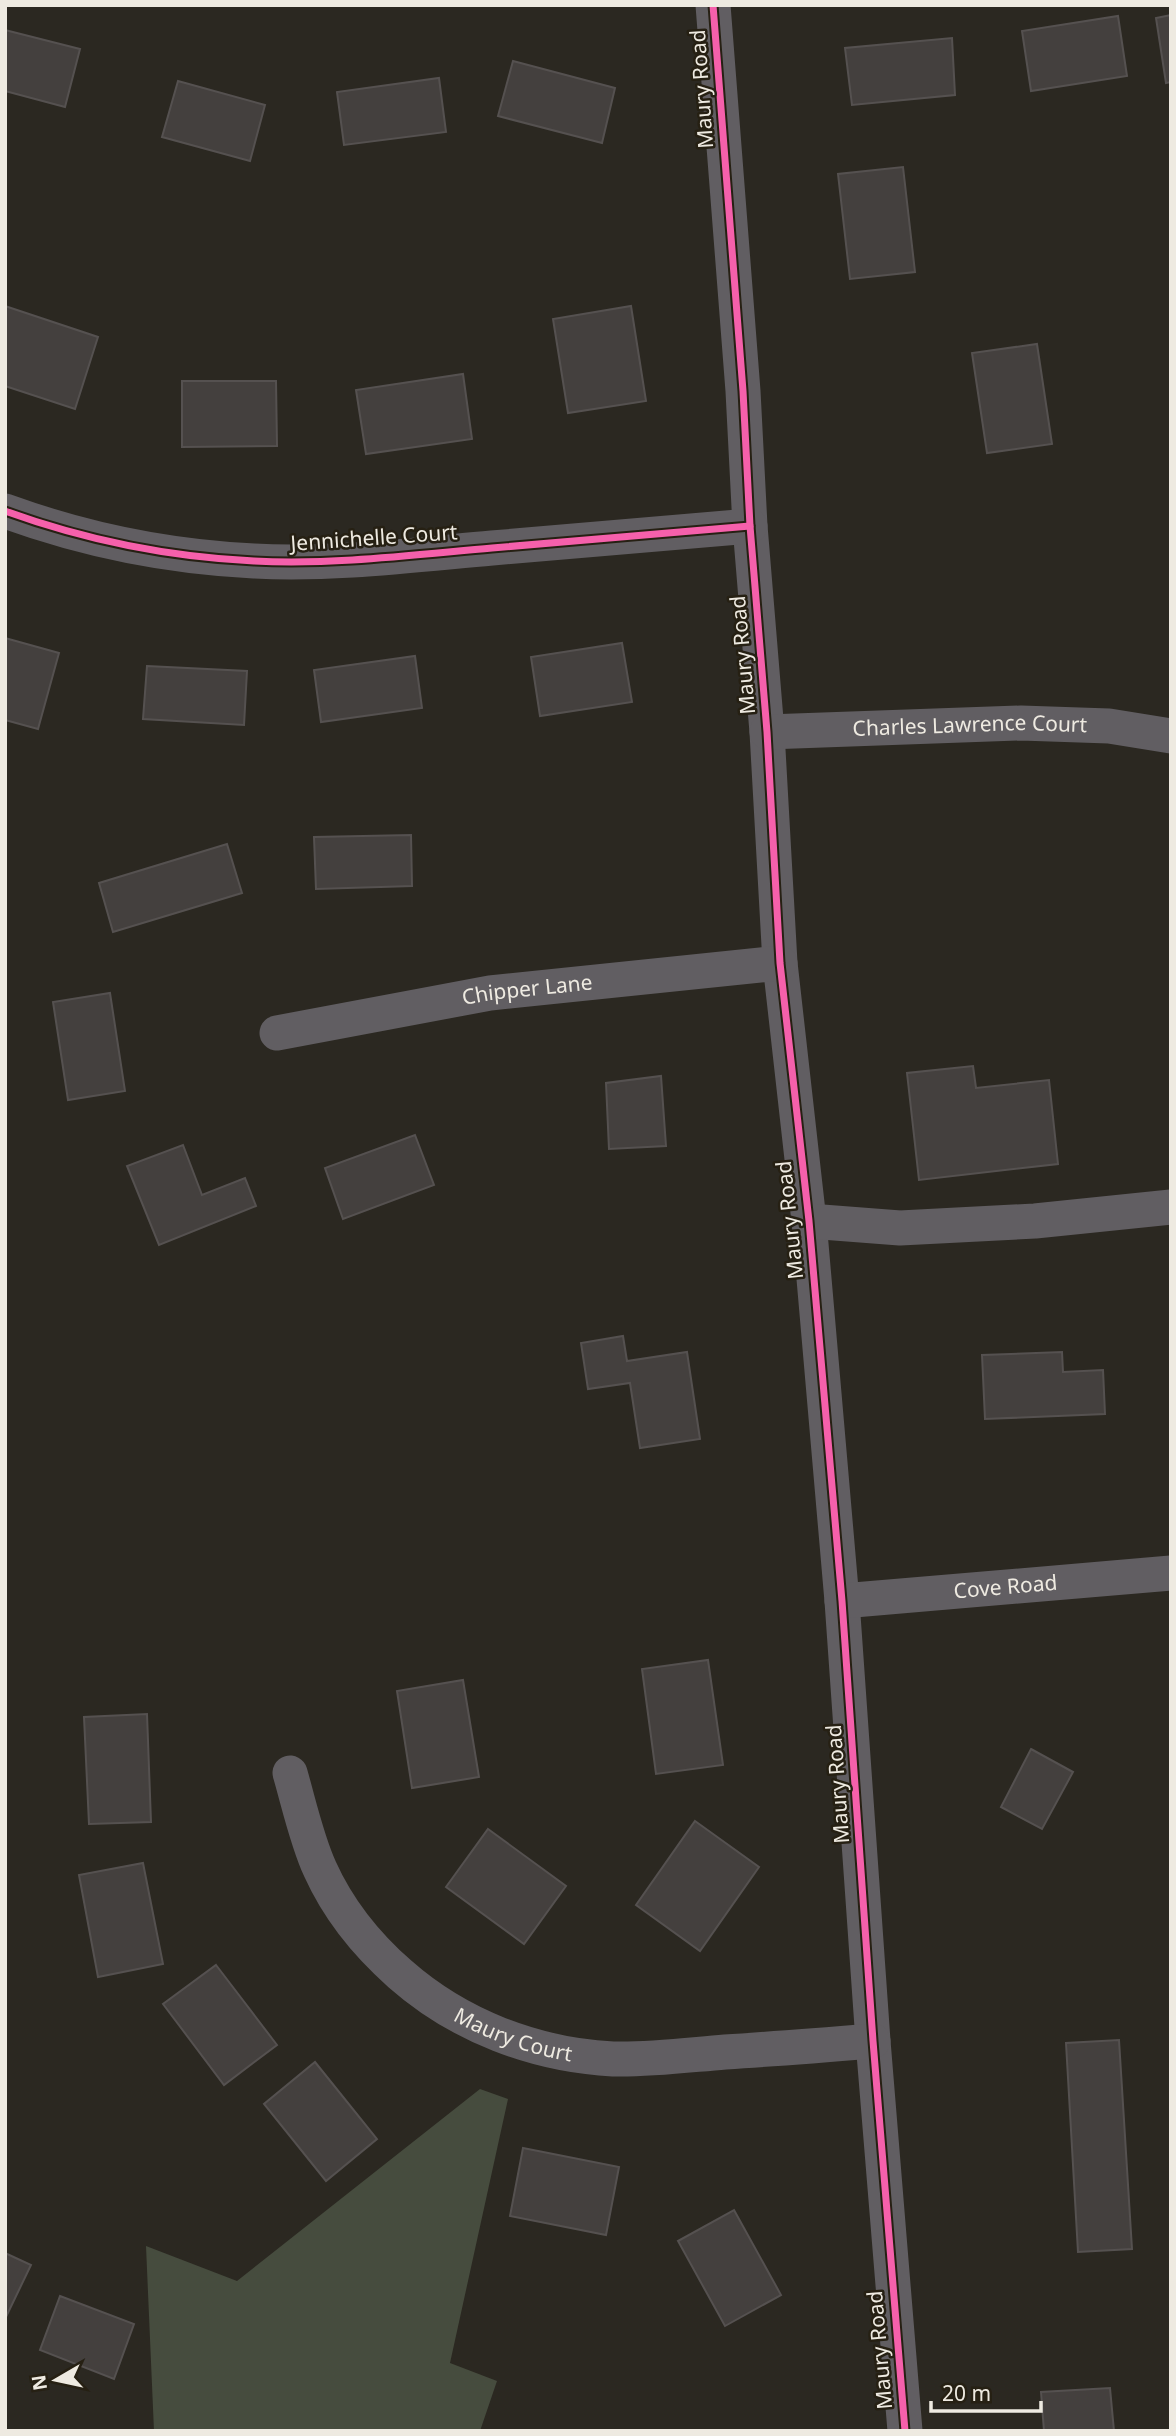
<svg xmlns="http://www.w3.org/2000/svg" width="1176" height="2436" font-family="'Noto Sans',sans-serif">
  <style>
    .green { fill: #464c3e }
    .building { fill: #44403e; stroke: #555150; stroke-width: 2 }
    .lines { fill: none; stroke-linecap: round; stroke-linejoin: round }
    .minor { stroke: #615e62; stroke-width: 35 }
    .cycleway-casing { stroke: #262013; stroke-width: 11 }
    .cycleway { stroke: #f560ab; stroke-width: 7 }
    .labels { text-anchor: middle; stroke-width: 5; stroke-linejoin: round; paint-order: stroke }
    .street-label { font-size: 21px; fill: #eeeae1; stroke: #262013 }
  </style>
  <rect width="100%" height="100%" fill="#2b2821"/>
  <polygon class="green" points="480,2089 508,2099 450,2363 497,2381 480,2431 154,2431 146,2246 237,2281"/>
  <g class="building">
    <polygon points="1171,15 1171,82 1166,83 1156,18"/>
    <polygon points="1118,16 1127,76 1031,91 1022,31"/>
    <polygon points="5,30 80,49 65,107 5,91"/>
    <polygon points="952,38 955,95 852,105 845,48"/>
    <polygon points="513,61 615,88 602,143 498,116"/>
    <polygon points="439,78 446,132 344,145 337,92"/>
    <polygon points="178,81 265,105 250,161 162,137"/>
    <polygon points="903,167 915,272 850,279 838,174"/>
    <polygon points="5,306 98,337 75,409 5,386"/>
    <polygon points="631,306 646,401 568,413 553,319"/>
    <polygon points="1037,344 1052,444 987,453 972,353"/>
    <polygon points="463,374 472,439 366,454 356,390"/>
    <polygon points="182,381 276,381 277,446 182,447"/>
    <polygon points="5,638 59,653 38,729 5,720"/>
    <polygon points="622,643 632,702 540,716 531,657"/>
    <polygon points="415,656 422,708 321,722 314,670"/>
    <polygon points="147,666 247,671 244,725 143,719"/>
    <polygon points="411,835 412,886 316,889 314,837"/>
    <polygon points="227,844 242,893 113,932 99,883"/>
    <polygon points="110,993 125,1091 68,1100 53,1002"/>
    <polygon points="973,1066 976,1088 1049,1080 1058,1164 919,1180 907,1073"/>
    <polygon points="661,1076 666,1146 609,1149 606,1083"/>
    <polygon points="415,1135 434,1185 343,1219 325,1168"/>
    <polygon points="183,1145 202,1195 245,1178 256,1206 159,1245 127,1166"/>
    <polygon points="623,1336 627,1361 687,1352 700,1439 640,1448 630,1383 588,1389 581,1343"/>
    <polygon points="1062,1352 1063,1372 1103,1370 1105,1414 985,1419 982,1355"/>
    <polygon points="708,1660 723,1765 656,1774 642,1669"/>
    <polygon points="463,1680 479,1777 412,1788 397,1691"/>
    <polygon points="147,1714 151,1822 89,1824 84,1717"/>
    <polygon points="1031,1749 1073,1772 1042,1829 1001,1807"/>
    <polygon points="695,1821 759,1867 700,1951 636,1905"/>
    <polygon points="488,1829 566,1886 524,1944 446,1887"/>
    <polygon points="143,1863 163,1964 98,1977 79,1875"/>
    <polygon points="216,1965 277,2045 224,2085 163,2004"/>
    <polygon points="1119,2040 1132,2249 1078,2252 1066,2043"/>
    <polygon points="315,2062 377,2139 326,2181 264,2104"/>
    <polygon points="523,2148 619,2167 606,2235 510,2216"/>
    <polygon points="734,2210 781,2295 725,2326 678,2241"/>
    <polygon points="5,2253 31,2265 5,2319"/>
    <polygon points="60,2296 134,2324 114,2379 40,2350"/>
    <polygon points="1110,2388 1114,2431 1044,2431 1041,2392"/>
  </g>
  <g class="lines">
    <g class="minor">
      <polyline points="713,5 743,391 750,526 767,732 780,963 809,1221 842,1601 873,2041 905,2431"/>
      <path d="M5,511C85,540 169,557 254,561C333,565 413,555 492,548C578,541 664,533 750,526"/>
      <path id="s1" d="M767,732L1021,723L1109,726L1171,736"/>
      <path id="s2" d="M277,1033L490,993L780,963"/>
      <polyline points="809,1221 900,1228 1035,1221 1171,1207"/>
      <path id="s3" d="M842,1601L1171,1573"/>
      <path id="s4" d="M290,1773C299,1804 307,1841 320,1869C338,1909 367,1945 400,1974C459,2026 535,2055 613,2059C650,2060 688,2055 725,2052C774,2049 824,2045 873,2041"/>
    </g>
    <defs>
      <g id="cycleway">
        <polyline points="713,5 743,391 750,526 767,732 780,963 809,1221 842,1601 873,2041 905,2431"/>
        <path d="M5,511C85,540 169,557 254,561C333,565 413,555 492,548C578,541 664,533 750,526"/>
      </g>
    </defs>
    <use href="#cycleway" class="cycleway-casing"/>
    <use href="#cycleway" class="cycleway"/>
  </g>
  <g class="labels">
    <g class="street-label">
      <text transform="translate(702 89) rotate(-94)" y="7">Maury Road</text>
      <text transform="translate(374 538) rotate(-4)" y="7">Jennichelle Court</text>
      <text transform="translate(743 655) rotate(-95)" y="7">Maury Road</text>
      <text dy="7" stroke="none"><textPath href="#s1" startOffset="203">Charles Lawrence Court</textPath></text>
      <text dy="7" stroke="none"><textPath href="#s2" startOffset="254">Chipper Lane</textPath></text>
      <text transform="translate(790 1220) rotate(-96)" y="7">Maury Road</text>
      <text dy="7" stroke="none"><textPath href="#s3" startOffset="164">Cove Road</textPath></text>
      <text transform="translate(838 1784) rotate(-94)" y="7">Maury Road</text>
      <text dy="7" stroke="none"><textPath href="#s4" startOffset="364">Maury Court</textPath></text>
      <text transform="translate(880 2350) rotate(-95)" y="7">Maury Road</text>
    </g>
  </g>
  <rect width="1176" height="2436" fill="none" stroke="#eeeae1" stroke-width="14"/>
  <g transform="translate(56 2380) rotate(261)" stroke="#262013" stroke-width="5" paint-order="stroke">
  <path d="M0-5L12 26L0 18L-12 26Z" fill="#eeeae1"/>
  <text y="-10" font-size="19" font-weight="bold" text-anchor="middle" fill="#eeeae1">N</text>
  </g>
  <path d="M931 2401v10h110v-10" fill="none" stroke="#eeeae1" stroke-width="3.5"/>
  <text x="942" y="2401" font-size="21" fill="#eeeae1" stroke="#262013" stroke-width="5" paint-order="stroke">20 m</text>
</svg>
